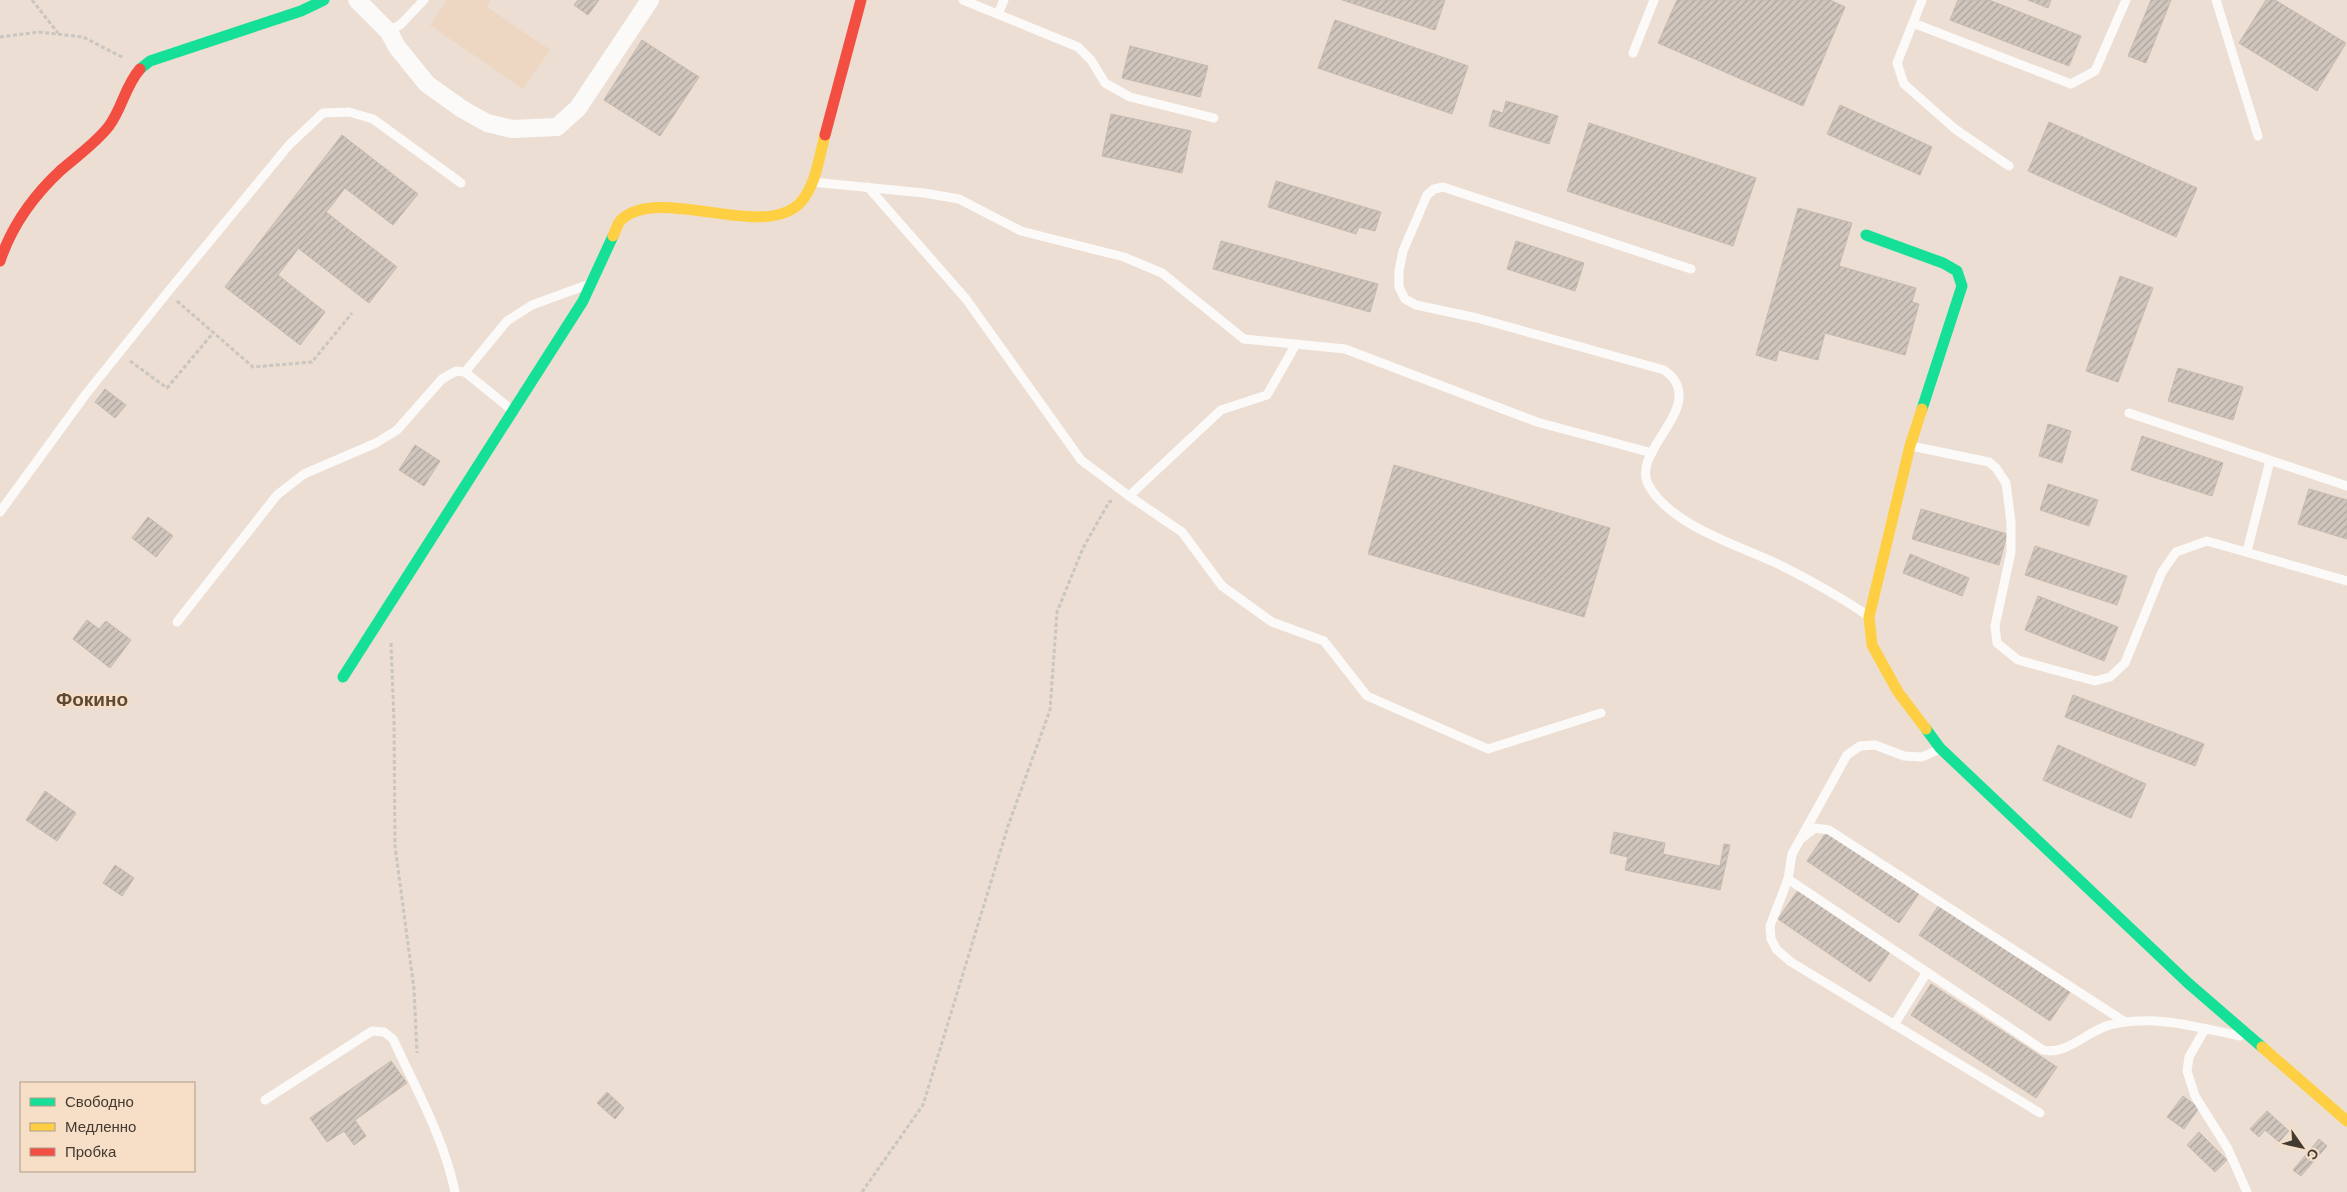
<svg xmlns="http://www.w3.org/2000/svg" width="2347" height="1192" font-family="'Work Sans',sans-serif">
  <style>
    .built { fill: #eed7c2 }
    .building { fill: url(#building-hatch); stroke: #c5bab0 }
    .lines { fill: none; stroke-linecap: round; stroke-linejoin: round }
    .path { stroke: #c9c5c1; stroke-width: 3; stroke-dasharray: 4 2.5; stroke-linecap: butt }
    .lane { stroke: #fcfaf8; stroke-width: 9 }
    .street { stroke: #fcfaf8; stroke-width: 18 }
    .fast { stroke: #16e098; stroke-width: 11 }
    .slow { stroke: #ffcf43; stroke-width: 11 }
    .jam { stroke: #f24e42; stroke-width: 11 }
    .labels { text-anchor: middle; stroke-width: 4.5; stroke-linejoin: round; paint-order: stroke }
    .district-label { font-size: 19px; font-weight: bold; fill: #5d4a36; stroke: #f6dec7 }
  </style>
  <defs>
    <pattern id="building-hatch" width="6" height="6" patternUnits="userSpaceOnUse" patternTransform="scale(1.25)"><rect width="6" height="6" fill="#d1c6bd"/><path d="M-1 1l2-2M0 6l6-6M5 7l2-2" fill="none" stroke="#aba29a"/></pattern>
  </defs>
  <rect width="100%" height="100%" fill="#ecded2"/>
  <polygon class="built" points="447,0 491,0 487,7 550,50 523,89 430,25"/>
  <g class="building">
    <polygon points="578,0 599,0 588,15 574,5"/>
    <polygon points="1342,0 1445,0 1435,30"/>
    <polygon points="1677,0 1830,0 1845,7 1803,106 1658,43"/>
    <polygon points="1958,0 1989,0 2081,36 2069,66 1950,20"/>
    <polygon points="2028,0 2051,0 2048,8"/>
    <polygon points="2151,0 2171,0 2146,63 2128,56"/>
    <polygon points="2266,0 2275,0 2346,43 2317,91 2239,43"/>
    <polygon points="1335,20 1468,66 1452,114 1318,68"/>
    <polygon points="642,40 699,77 660,136 604,100"/>
    <polygon points="1130,46 1208,66 1200,97 1122,78"/>
    <polygon points="1506,101 1558,116 1549,144 1489,126 1493,110 1503,113"/>
    <polygon points="1840,105 1932,147 1920,175 1827,134"/>
    <polygon points="1111,114 1191,131 1182,173 1102,156"/>
    <polygon points="2049,122 2197,188 2176,237 2028,171"/>
    <polygon points="1589,123 1756,178 1733,246 1567,191"/>
    <polygon points="342,135 418,194 393,225 345,188 278,275 325,312 300,345 225,287"/>
    <polygon points="1276,181 1381,212 1375,231 1359,227 1356,234 1268,207"/>
    <polygon points="1798,208 1852,223 1839,266 1916,288 1912,302 1919,304 1905,355 1825,333 1818,360 1779,350 1776,361 1756,355"/>
    <polygon points="326,212 397,267 369,303 298,248"/>
    <polygon points="1221,241 1378,284 1370,312 1213,269"/>
    <polygon points="1516,241 1584,263 1575,291 1507,269"/>
    <polygon points="2120,276 2153,288 2118,382 2086,371"/>
    <polygon points="2178,368 2243,387 2233,420 2168,401"/>
    <polygon points="105,389 126,405 115,418 95,402"/>
    <polygon points="2048,424 2071,431 2062,463 2039,456"/>
    <polygon points="2142,436 2223,463 2212,496 2131,470"/>
    <polygon points="415,445 440,461 424,486 399,470"/>
    <polygon points="1394,465 1610,528 1584,617 1368,554"/>
    <polygon points="2048,484 2098,500 2089,526 2040,510"/>
    <polygon points="2309,489 2347,500 2347,539 2298,524"/>
    <polygon points="1921,509 2007,534 1999,565 1912,539"/>
    <polygon points="148,517 173,536 156,557 132,538"/>
    <polygon points="2035,546 2127,576 2117,605 2025,575"/>
    <polygon points="1910,554 1969,578 1962,596 1903,573"/>
    <polygon points="2038,596 2118,627 2104,661 2025,630"/>
    <polygon points="87,620 99,629 106,621 131,640 110,668 73,639"/>
    <polygon points="2073,695 2204,744 2195,766 2065,717"/>
    <polygon points="2058,745 2146,784 2131,818 2043,780"/>
    <polygon points="45,791 76,813 57,841 26,820"/>
    <polygon points="1827,831 1920,892 1899,923 1807,861"/>
    <polygon points="1614,832 1665,843 1663,854 1720,866 1724,844 1730,845 1720,890 1625,870 1628,857 1610,853"/>
    <polygon points="115,865 134,878 122,896 103,883"/>
    <polygon points="1798,890 1890,952 1870,982 1778,919"/>
    <polygon points="1939,905 2070,992 2050,1021 1919,935"/>
    <polygon points="1931,984 2057,1067 2036,1098 1911,1015"/>
    <polygon points="391,1061 407,1083 355,1120 366,1136 354,1145 344,1131 327,1142 310,1118"/>
    <polygon points="607,1092 624,1108 615,1119 597,1103"/>
    <polygon points="2183,1096 2199,1108 2184,1129 2167,1117"/>
    <polygon points="2267,1111 2289,1131 2279,1142 2265,1130 2259,1137 2250,1129"/>
    <polygon points="2199,1132 2227,1160 2215,1172 2187,1145"/>
    <polygon points="2319,1139 2327,1146 2301,1176 2293,1170"/>
  </g>
  <g class="lines">
    <g class="path">
      <polyline points="32,0 58,33"/>
      <polyline points="0,37 39,32 83,37 124,58"/>
      <polyline points="177,301 253,367 312,362 352,313"/>
      <polyline points="130,361 167,388 213,333"/>
      <polyline points="391,643 394,721 395,846 414,989 417,1053"/>
      <polyline points="862,1192 923,1105 1008,826 1050,710 1057,612 1083,548 1109,502 1112,501"/>
    </g>
    <g class="lane">
      <polyline points="963,0 1078,47 1091,60 1105,83 1130,97 1214,118"/>
      <polyline points="1922,0 1897,63 1904,84 1955,129 2009,166"/>
      <polyline points="2216,0 2258,136"/>
      <polyline points="998,14 1004,0"/>
      <polyline points="1913,23 2071,84 2095,71 2126,0"/>
      <polyline points="389,32 401,24 424,0"/>
      <polyline points="1633,53 1654,0"/>
      <polyline points="812,182 924,193 959,199 1021,231 1124,257 1162,273 1244,339 1345,349 1537,422 1652,453"/>
      <polyline points="868,187 966,299 1081,460 1129,496 1221,410 1267,395 1296,344"/>
      <path d="M1691,269L1443,187L1434,189L1427,195L1403,251L1399,271V287L1405,299L1416,305L1477,318L1664,370C1668,373 1673,377 1675,381C1696,415 1630,453 1649,486C1672,526 1738,545 1778,564C1808,579 1839,596 1867,615"/>
      <polyline points="465,372 507,321 532,305 587,285"/>
      <polyline points="2129,413 2347,486"/>
      <polyline points="1911,446 1989,462 1996,468 2006,483 2011,522 2011,552 1995,626 1997,643 2018,660 2095,681 2110,677 2125,663 2162,572 2176,552 2207,541 2347,581"/>
      <polyline points="1129,496 1182,532 1222,586 1272,622 1324,641 1367,696 1488,749 1601,713"/>
      <polyline points="0,512 86,394 167,293 289,145 323,113 349,112 373,119 461,183"/>
      <polyline points="2247,551 2270,461"/>
      <polyline points="177,622 277,495 304,474 376,443 397,430 442,379 456,371 465,372 513,411"/>
      <polyline points="1940,749 1922,757 1904,756 1875,745 1860,746 1847,755 1792,854 1788,879 1770,926 1771,939 1777,950 1791,962 2040,1113"/>
      <polyline points="1802,838 1815,828 1829,830 2125,1022"/>
      <path d="M1788,879L2043,1050C2067,1056 2088,1030 2110,1025C2153,1014 2197,1027 2240,1036"/>
      <polyline points="1894,1025 1927,972"/>
      <polyline points="2205,1029 2189,1057 2187,1071 2195,1096 2228,1149 2247,1192"/>
      <path d="M265,1100L372,1031L384,1032L393,1039C416,1089 444,1138 455,1192"/>
    </g>
    <polyline class="street" points="357,0 389,32 397,47 427,84 462,109 487,123 512,129 557,127 578,108 650,0"/>
    <g class="fast">
      <polyline points="140,69 150,61 301,11 324,0"/>
      <polyline points="1866,235 1943,263 1957,271 1962,286 1922,409"/>
      <polyline points="343,677 583,301 613,236"/>
      <polyline points="1926,729 1940,748 2188,983 2262,1047"/>
    </g>
    <g class="slow">
      <path d="M613,236C616,231 617,223 622,219C661,185 763,241 800,203C816,186 819,157 825,135"/>
      <polyline points="1922,409 1910,446 1869,617 1872,645 1898,692 1926,729"/>
      <polyline points="2262,1047 2347,1121"/>
    </g>
    <g class="jam">
      <polyline points="825,135 861,0"/>
      <path d="M0,261C12,225 33,196 61,170C77,156 96,143 109,126C122,109 125,86 140,69"/>
    </g>
  </g>
  <g class="labels">
    <g class="district-label">
      <text x="92" y="706">Фокино</text>
    </g>
  </g>
  <rect x="20" y="1082" width="175" height="90" fill="#f6dec7" stroke="#ae9c8b"/>
  <rect x="30" y="1098" width="25" height="8" fill="#16e098" stroke="#ae9c8b"/>
  <text x="65" y="1107" font-size="15" fill="#433a31">Свободно</text>
  <rect x="30" y="1123" width="25" height="8" fill="#ffcf43" stroke="#ae9c8b"/>
  <text x="65" y="1132" font-size="15" fill="#433a31">Медленно</text>
  <rect x="30" y="1148" width="25" height="8" fill="#f24e42" stroke="#ae9c8b"/>
  <text x="65" y="1157" font-size="15" fill="#433a31">Пробка</text>
  <g transform="translate(2302 1147) rotate(124)" stroke="#f6dec7" stroke-width="4" paint-order="stroke">
  <path d="M0-4L9 19L0 12L-9 19Z" fill="#433a31"/>
  <text y="-8" font-size="14" font-weight="bold" text-anchor="middle" fill="#433a31">С</text>
  </g>
</svg>
